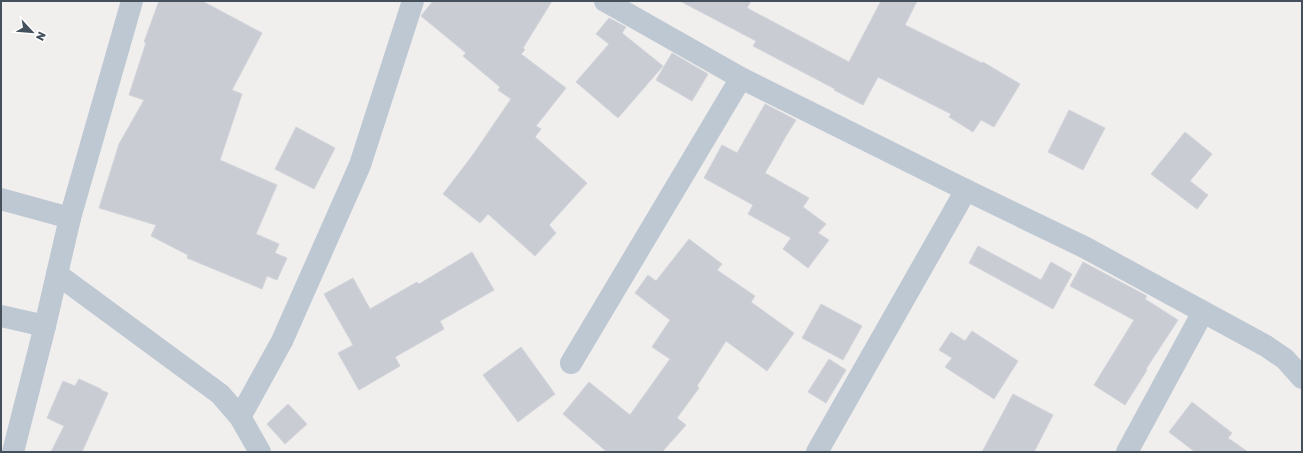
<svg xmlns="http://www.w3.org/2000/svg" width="1303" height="453" font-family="'Golos Text',sans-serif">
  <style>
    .building { fill: #c9cdd3; stroke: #d1d4da }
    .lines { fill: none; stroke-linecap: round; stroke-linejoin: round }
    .minor { stroke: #bdc8d2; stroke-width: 22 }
  </style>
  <rect width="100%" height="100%" fill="#f1eeee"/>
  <g class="building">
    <polygon points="159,1 202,1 262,33 232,90 242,94 220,160 277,185 256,234 279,244 275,253 287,258 277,280 267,276 262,289 187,258 188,255 151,236 156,225 99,208 119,144 144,100 129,95 146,43 144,42"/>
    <polygon points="433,1 552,1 523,48 525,50 521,54 566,88 536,126 541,129 535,137 587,183 549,225 556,233 535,256 488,214 480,223 443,194 472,156 511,99 498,90 500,87 463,56 466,53 421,16"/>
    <polygon points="680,1 751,1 747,8 849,62 881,1 917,1 905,25 982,63 983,62 1020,84 994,127 981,120 973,132 949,117 951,114 878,77 863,105 834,90 835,89 753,46 756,41"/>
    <polygon points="609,18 626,27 622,33 663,66 618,118 576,82 609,44 596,34"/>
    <polygon points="672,53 708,74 692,101 656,80"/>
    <polygon points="765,104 796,120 786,136 765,173 809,198 803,207 826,224 818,233 829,240 808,268 783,249 791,238 748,214 753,205 704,178 722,145 737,153"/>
    <polygon points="1069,110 1105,128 1083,170 1048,152"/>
    <polygon points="296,127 335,148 314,189 275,169"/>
    <polygon points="1185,132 1212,154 1190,181 1208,195 1197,209 1151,174"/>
    <polygon points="689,239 722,264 717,270 755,296 751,302 794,333 767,371 726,341 697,386 699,388 677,418 686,425 662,452 607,452 563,414 589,382 630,415 670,359 652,347 670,320 635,293 648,275 656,281"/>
    <polygon points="978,246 1041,280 1051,262 1072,274 1053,309 969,263"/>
    <polygon points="472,252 494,290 440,321 444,329 395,357 400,366 359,390 338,353 353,345 324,294 353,278 370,309 417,282 419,284"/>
    <polygon points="1083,262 1147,296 1145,299 1178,320 1146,369 1147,370 1125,405 1094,385 1134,320 1070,286"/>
    <polygon points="821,304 862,326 843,360 802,338"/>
    <polygon points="972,331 1018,361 994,399 945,367 952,358 939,350 951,332 965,341"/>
    <polygon points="521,347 555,394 518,422 483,375"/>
    <polygon points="829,359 846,370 826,403 808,392"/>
    <polygon points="79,379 101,389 101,390 108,393 82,452 51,452 64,426 47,418 63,381 75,386"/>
    <polygon points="1013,394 1053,415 1034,452 982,452"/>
    <polygon points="1192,402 1232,433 1228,438 1248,452 1195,452 1169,432"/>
    <polygon points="288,404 307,424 285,444 267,424"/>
  </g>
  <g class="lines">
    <g class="minor">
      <polyline points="605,1 741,78 966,190 1086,248 1266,346 1285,359 1302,378"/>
      <polyline points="1,199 70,218"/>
      <polyline points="57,274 220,394 240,417 260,452"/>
      <polyline points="1,316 45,326"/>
      <polyline points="571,363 741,78"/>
      <polyline points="240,417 282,341 360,165 413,1"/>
      <polyline points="13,452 45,326 70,218 132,1"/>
      <polyline points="817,452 966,190"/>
      <polyline points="1127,452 1203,312"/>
    </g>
  </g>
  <rect width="1303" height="453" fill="none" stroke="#44515d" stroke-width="4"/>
  <g transform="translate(32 32) rotate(116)" stroke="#ffffff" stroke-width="3" paint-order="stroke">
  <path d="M0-3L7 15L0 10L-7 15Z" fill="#44515d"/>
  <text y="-6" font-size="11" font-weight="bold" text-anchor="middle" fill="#44515d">N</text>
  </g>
</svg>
